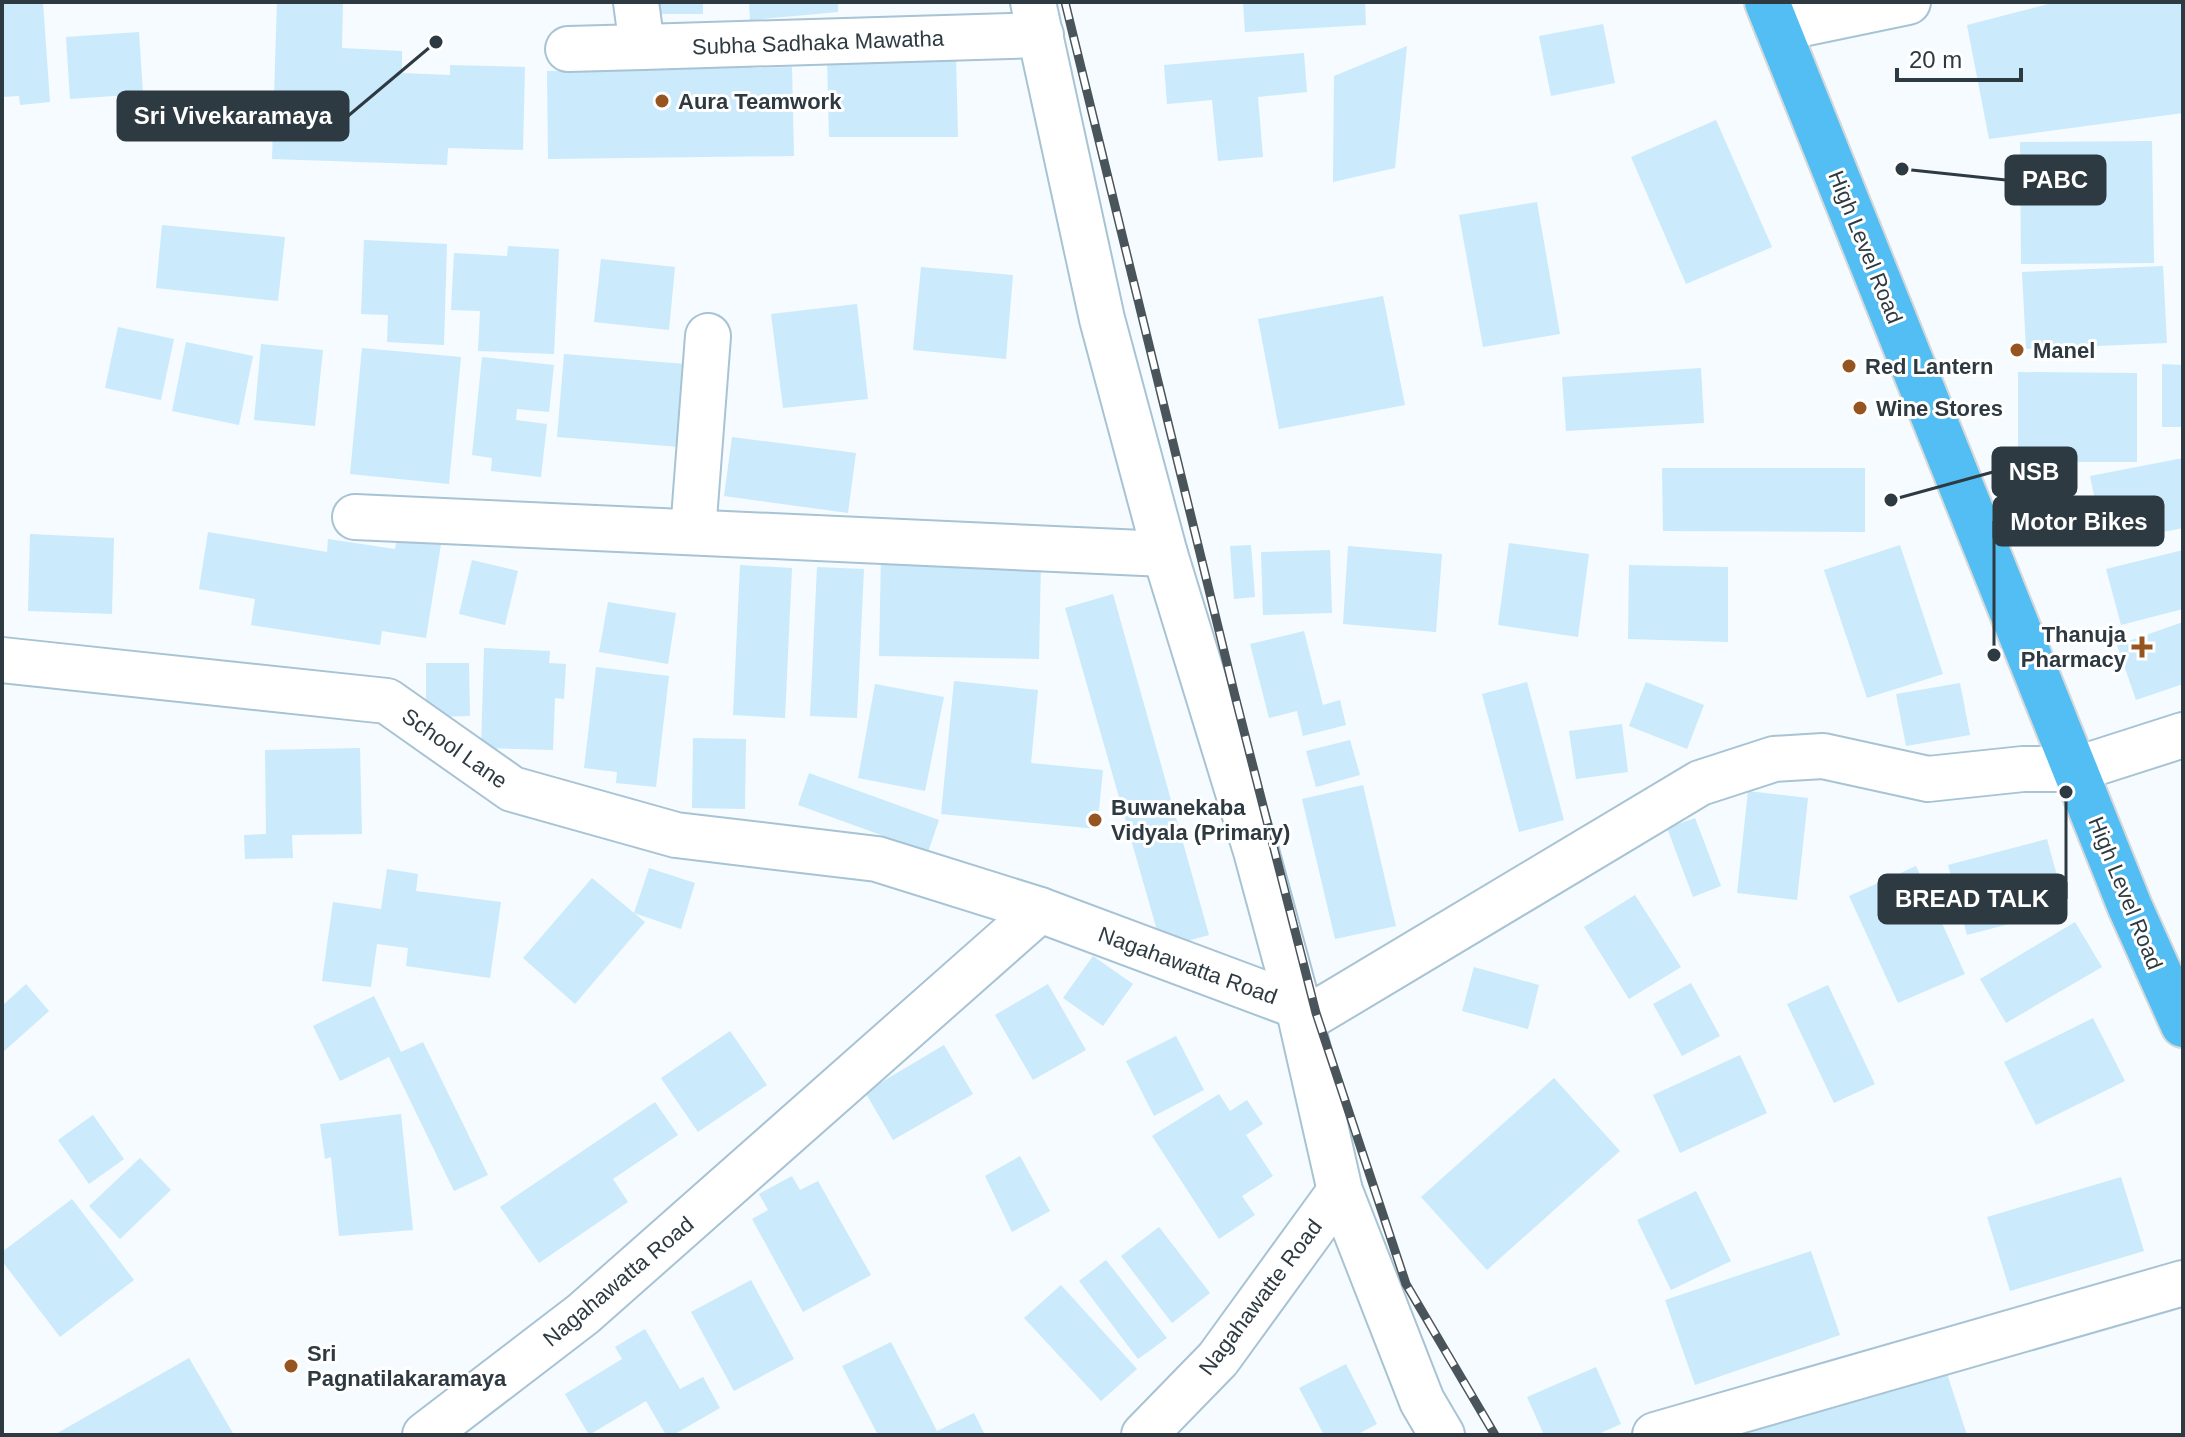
<svg xmlns="http://www.w3.org/2000/svg" width="2185" height="1437" font-family="Arial,sans-serif">
  <style>
    .building { fill: #cbeafc }
    .lines { fill: none; stroke-linecap: round; stroke-linejoin: round }
    .minor-casing { stroke: #a7c3d4; stroke-width: 48 }
    .highway-casing { stroke: #d5d8d9; stroke-width: 48 }
    .minor { stroke: #fff; stroke-width: 44 }
    .highway { stroke: #53bef4; stroke-width: 44 }
    .rail-casing { stroke: #4a555b; stroke-width: 9 }
    .rail { stroke: #fff; stroke-width: 6; stroke-dasharray: 18; stroke-linecap: butt }
    .poi-dot { fill: #965421; stroke: #fff; stroke-width: 3 }
    .labels { text-anchor: middle; stroke-width: 6; stroke-linejoin: round; paint-order: stroke }
    .street-label { font-size: 22px; fill: #2e3a41; stroke: #fff }
    .poi-label { font-size: 22px; font-weight: bold; fill: #2e3a41; stroke: #fff; text-anchor: start }
    .leader { fill: none; stroke: #2e3a41; stroke-width: 3 }
    .callout-dot { fill: #2e3a41; stroke: #fff; stroke-width: 3 }
    .callout { fill: #2e3a41; stroke: #2e3a41; stroke-width: 3 }
    .callout-label { font-size: 24px; text-anchor: middle; font-weight: bold; fill: #fff }
  </style>
  <rect width="100%" height="100%" fill="#f5fbfe"/>
  <g class="building">
    <polygon points="2,2 43,2 50,102 20,105 19,96 2,97"/>
    <polygon points="277,2 343,3 342,48 402,51 402,73 450,75 450,65 525,67 523,150 448,148 447,165 272,159"/>
    <rect x="656" y="2" width="47" height="12"/>
    <polygon points="749,2 838,2 838,12 750,20"/>
    <polygon points="1243,2 1365,2 1366,25 1245,32"/>
    <polygon points="2056,2 2183,2 2183,113 1989,139 1967,25"/>
    <polygon points="1603,24 1615,83 1551,96 1539,36"/>
    <polygon points="139,32 143,94 70,99 66,37"/>
    <polygon points="1407,46 1395,168 1333,182 1334,76"/>
    <polygon points="1304,53 1307,92 1258,97 1263,157 1218,161 1212,100 1167,104 1164,65"/>
    <polygon points="956,56 958,137 829,137 827,57"/>
    <polygon points="752,57 753,68 792,67 794,156 548,159 547,71 621,70 620,59"/>
    <polygon points="1716,120 1772,247 1686,284 1631,157"/>
    <polygon points="2152,141 2154,263 2021,264 2020,142"/>
    <polygon points="1537,202 1560,334 1483,347 1459,215"/>
    <polygon points="162,225 285,237 278,301 156,288"/>
    <polygon points="364,240 447,244 444,345 387,342 388,315 361,314"/>
    <polygon points="508,246 559,249 554,354 478,351 480,311 451,310 454,253 507,256"/>
    <polygon points="601,259 675,267 669,330 594,322"/>
    <polygon points="2163,266 2167,343 2026,349 2022,272"/>
    <polygon points="921,267 1013,275 1006,359 913,350"/>
    <polygon points="1383,296 1405,405 1279,429 1258,319"/>
    <polygon points="857,304 868,399 783,408 771,314"/>
    <polygon points="118,327 174,339 161,400 105,388"/>
    <polygon points="186,342 253,356 239,425 172,411"/>
    <polygon points="261,344 323,350 315,426 254,420"/>
    <polygon points="362,348 461,357 449,484 350,474"/>
    <polygon points="564,354 685,364 679,447 557,437"/>
    <polygon points="482,357 554,365 549,412 517,409 516,420 547,424 541,477 491,471 492,458 472,455"/>
    <polygon points="2162,364 2183,365 2183,427 2162,427"/>
    <polygon points="1701,368 1704,423 1566,431 1562,377"/>
    <polygon points="2018,372 2137,373 2137,462 2018,462"/>
    <polygon points="732,437 856,453 848,513 724,496"/>
    <polygon points="2183,458 2183,528 2104,544 2090,476"/>
    <polygon points="1662,468 1865,468 1865,532 1663,531"/>
    <polygon points="398,531 442,538 426,638 382,631 380,645 251,625 255,599 199,589 208,532 327,552 328,539 395,549"/>
    <polygon points="30,534 114,538 112,614 28,611"/>
    <polygon points="1509,543 1589,554 1578,637 1498,625"/>
    <polygon points="1251,545 1255,597 1234,599 1230,546"/>
    <polygon points="1900,545 1943,674 1867,698 1824,570"/>
    <polygon points="1348,546 1442,554 1436,632 1343,624"/>
    <polygon points="1330,550 1332,613 1263,615 1261,552"/>
    <polygon points="2183,550 2183,609 2121,625 2106,569"/>
    <polygon points="881,557 1041,560 1039,659 879,656"/>
    <polygon points="472,560 518,571 505,625 459,614"/>
    <polygon points="740,565 792,568 785,718 733,715"/>
    <polygon points="1629,565 1728,567 1728,642 1628,639"/>
    <polygon points="817,567 864,569 857,718 810,716"/>
    <polygon points="1113,594 1209,935 1162,948 1065,608"/>
    <polygon points="608,602 676,613 668,664 599,652"/>
    <polygon points="2183,622 2183,684 2136,700 2117,645"/>
    <polygon points="1304,631 1323,705 1340,700 1346,725 1303,736 1297,711 1269,718 1250,644"/>
    <polygon points="484,648 550,651 549,663 566,664 564,699 555,698 553,750 481,748"/>
    <polygon points="426,663 469,663 470,716 426,717"/>
    <polygon points="596,667 669,676 656,787 616,783 617,772 584,768"/>
    <polygon points="954,681 1038,690 1031,763 1103,770 1097,829 941,814"/>
    <polygon points="1527,682 1564,820 1519,832 1482,694"/>
    <polygon points="1646,682 1704,705 1687,749 1629,726"/>
    <polygon points="1960,683 1970,735 1906,746 1896,694"/>
    <polygon points="875,684 944,697 925,791 858,778"/>
    <polygon points="1622,724 1628,772 1576,779 1569,731"/>
    <polygon points="693,738 746,739 745,809 692,808"/>
    <polygon points="1350,740 1360,775 1316,787 1306,751"/>
    <polygon points="360,748 362,834 292,835 293,858 245,859 244,835 266,834 265,750"/>
    <polygon points="809,773 939,820 928,852 798,805"/>
    <polygon points="1363,785 1396,926 1335,939 1302,799"/>
    <polygon points="1748,791 1808,798 1797,900 1737,893"/>
    <polygon points="1695,818 1721,886 1693,897 1667,828"/>
    <polygon points="2047,839 2066,909 1967,935 1948,865"/>
    <polygon points="1916,866 1965,974 1898,1003 1849,896"/>
    <polygon points="649,868 695,883 681,929 634,913 645,922 575,1004 523,958 592,878 634,913"/>
    <polygon points="387,869 418,874 416,891 501,902 490,978 406,966 408,948 377,944 371,987 322,981 333,902 381,909"/>
    <polygon points="1635,895 1681,967 1629,999 1584,927"/>
    <polygon points="2075,922 2102,967 2006,1023 1980,979"/>
    <polygon points="1093,956 1133,984 1103,1026 1063,998"/>
    <polygon points="1474,967 1539,985 1528,1029 1462,1011"/>
    <polygon points="1691,983 1720,1036 1682,1056 1653,1004"/>
    <polygon points="26,984 49,1011 2,1053 2,1006"/>
    <polygon points="1048,984 1086,1050 1033,1080 995,1015"/>
    <polygon points="1828,985 1875,1084 1834,1103 1787,1004"/>
    <polygon points="374,996 401,1052 423,1042 488,1175 454,1191 389,1057 340,1081 313,1026"/>
    <polygon points="2093,1018 2125,1081 2036,1125 2004,1062"/>
    <polygon points="730,1031 767,1085 698,1132 661,1078"/>
    <polygon points="1176,1036 1204,1090 1154,1116 1126,1061"/>
    <polygon points="944,1045 973,1094 893,1140 865,1092"/>
    <polygon points="1740,1055 1767,1113 1680,1153 1653,1095"/>
    <polygon points="1554,1078 1620,1151 1487,1270 1421,1197"/>
    <polygon points="1219,1094 1230,1111 1247,1100 1263,1124 1246,1135 1273,1176 1242,1196 1255,1215 1219,1239 1152,1136"/>
    <polygon points="655,1102 678,1135 613,1179 628,1202 539,1263 500,1207"/>
    <polygon points="401,1114 413,1230 339,1236 331,1157 325,1159 320,1124"/>
    <polygon points="93,1115 124,1159 89,1184 58,1140"/>
    <polygon points="1020,1156 1050,1211 1012,1232 985,1176"/>
    <polygon points="140,1158 171,1190 120,1239 89,1206"/>
    <polygon points="792,1176 800,1190 818,1181 871,1275 803,1312 752,1219 768,1210 759,1194"/>
    <polygon points="2121,1177 2144,1251 2010,1291 1987,1217"/>
    <polygon points="1696,1191 1731,1261 1671,1290 1637,1220"/>
    <polygon points="72,1199 134,1280 60,1337 2,1261 2,1252"/>
    <polygon points="1159,1227 1210,1293 1172,1323 1121,1256"/>
    <polygon points="1811,1251 1840,1335 1695,1385 1665,1300"/>
    <polygon points="1106,1260 1167,1338 1138,1359 1079,1281"/>
    <polygon points="751,1280 794,1359 734,1391 691,1312"/>
    <polygon points="1061,1285 1137,1369 1101,1401 1024,1318"/>
    <polygon points="645,1329 680,1389 703,1377 720,1408 673,1435 666,1435 646,1401 589,1435 565,1394 622,1359 615,1347"/>
    <polygon points="891,1342 937,1431 974,1413 985,1435 878,1435 842,1366"/>
    <polygon points="1941,1355 1967,1435 1749,1435 1744,1416"/>
    <polygon points="189,1358 234,1435 54,1435"/>
    <polygon points="1346,1364 1377,1424 1356,1435 1324,1435 1299,1388"/>
    <polygon points="1596,1367 1621,1424 1596,1435 1544,1435 1527,1397"/>
  </g>
  <g class="lines">
    <defs>
      <g id="minor">
        <polyline points="636,2 642,47 1041,35"/>
        <polyline points="1033,2 1102,319 1165,554 1256,851 1298,1006 1340,1191 1422,1401 1442,1435"/>
        <polyline points="1778,29 1908,2"/>
        <polyline points="568,49 642,47"/>
        <polyline points="355,517 1165,554"/>
        <polyline points="693,532 708,336"/>
        <polyline points="2,660 387,701 512,789 676,835 877,859 1040,910"/>
        <polyline points="425,1435 583,1314 1040,910 1316,1013 1700,783 1774,759 1823,756 1928,779 2023,769 2077,769 2183,735"/>
        <polyline points="1144,1435 1218,1359 1340,1191"/>
        <polyline points="1655,1435 2183,1283"/>
      </g>
      <polyline id="highway" points="1767,2 2130,907 2183,1025"/>
    </defs>
    <use href="#minor" class="minor-casing"/>
    <use href="#highway" class="highway-casing"/>
    <use href="#minor" class="minor"/>
    <use href="#highway" class="highway"/>
    <defs>
      <polyline id="rail" points="1065,2 1235,696 1316,1013 1406,1284 1495,1435"/>
    </defs>
    <use href="#rail" class="rail-casing"/>
    <use href="#rail" class="rail"/>
  </g>
  <g class="poi-dot">
    <circle cx="662" cy="101" r="8"/>
    <circle cx="2017" cy="350" r="8"/>
    <circle cx="1849" cy="366" r="8"/>
    <circle cx="1860" cy="408" r="8"/>
    <path d="M2138 635h8v8h8v8h-8v8h-8v-8h-8v-8h8z"/>
    <circle cx="1095" cy="820" r="8"/>
    <circle cx="291" cy="1366" r="8"/>
  </g>
  <g class="labels">
    <g class="street-label">
      <text transform="translate(818 42) rotate(-2)" y="8">Subha Sadhaka Mawatha</text>
      <text transform="translate(1866 247) rotate(68)" y="8">High Level Road</text>
      <text transform="translate(455 748) rotate(35)" y="8">School Lane</text>
      <text transform="translate(2126 893) rotate(68)" y="8">High Level Road</text>
      <text transform="translate(1188 965) rotate(20)" y="8">Nagahawatta Road</text>
      <text transform="translate(618 1281) rotate(-40)" y="8">Nagahawatta Road</text>
      <text transform="translate(1260 1297) rotate(-53)" y="8">Nagahawatte Road</text>
    </g>
    <g class="poi-label">
      <text x="678" y="109">Aura Teamwork</text>
      <text x="2033" y="358">Manel</text>
      <text x="1865" y="374">Red Lantern</text>
      <text x="1876" y="416">Wine Stores</text>
      <text x="2126" y="642" text-anchor="end">Thanuja<tspan x="2126" dy="25">Pharmacy</tspan></text>
      <text x="1111" y="815">Buwanekaba<tspan x="1111" dy="25">Vidyala (Primary)</tspan></text>
      <text x="307" y="1361">Sri<tspan x="307" dy="25">Pagnatilakaramaya</tspan></text>
    </g>
  </g>
  <path class="leader" d="M436 42L348 116M1902 169L2006 180M1891 500L1993 472M1994 655L1994 521M2066 792L2066 899"/>
  <g class="callout-dot">
    <circle cx="436" cy="42" r="8"/>
    <circle cx="1902" cy="169" r="8"/>
    <circle cx="1891" cy="500" r="8"/>
    <circle cx="1994" cy="655" r="8"/>
    <circle cx="2066" cy="792" r="8"/>
  </g>
  <g class="callout">
    <rect x="118" y="92" width="230" height="48" rx="8"/>
    <rect x="2006" y="156" width="99" height="48" rx="8"/>
    <rect x="1993" y="448" width="83" height="48" rx="8"/>
    <rect x="1994" y="497" width="169" height="48" rx="8"/>
    <rect x="1879" y="875" width="187" height="48" rx="8"/>
  </g>
  <g class="callout-label">
    <text x="233" y="124">Sri Vivekaramaya</text>
    <text x="2055" y="188">PABC</text>
    <text x="2034" y="480">NSB</text>
    <text x="2079" y="530">Motor Bikes</text>
    <text x="1972" y="907">BREAD TALK</text>
  </g>
  <rect width="2185" height="1437" fill="none" stroke="#2e3a41" stroke-width="8"/>
  <path d="M1897 68v12h124v-12" fill="none" stroke="#2e3a41" stroke-width="4"/>
  <text x="1909" y="68" font-size="24" fill="#2e3a41" stroke="#ffffff" stroke-width="6" paint-order="stroke">20 m</text>
</svg>
